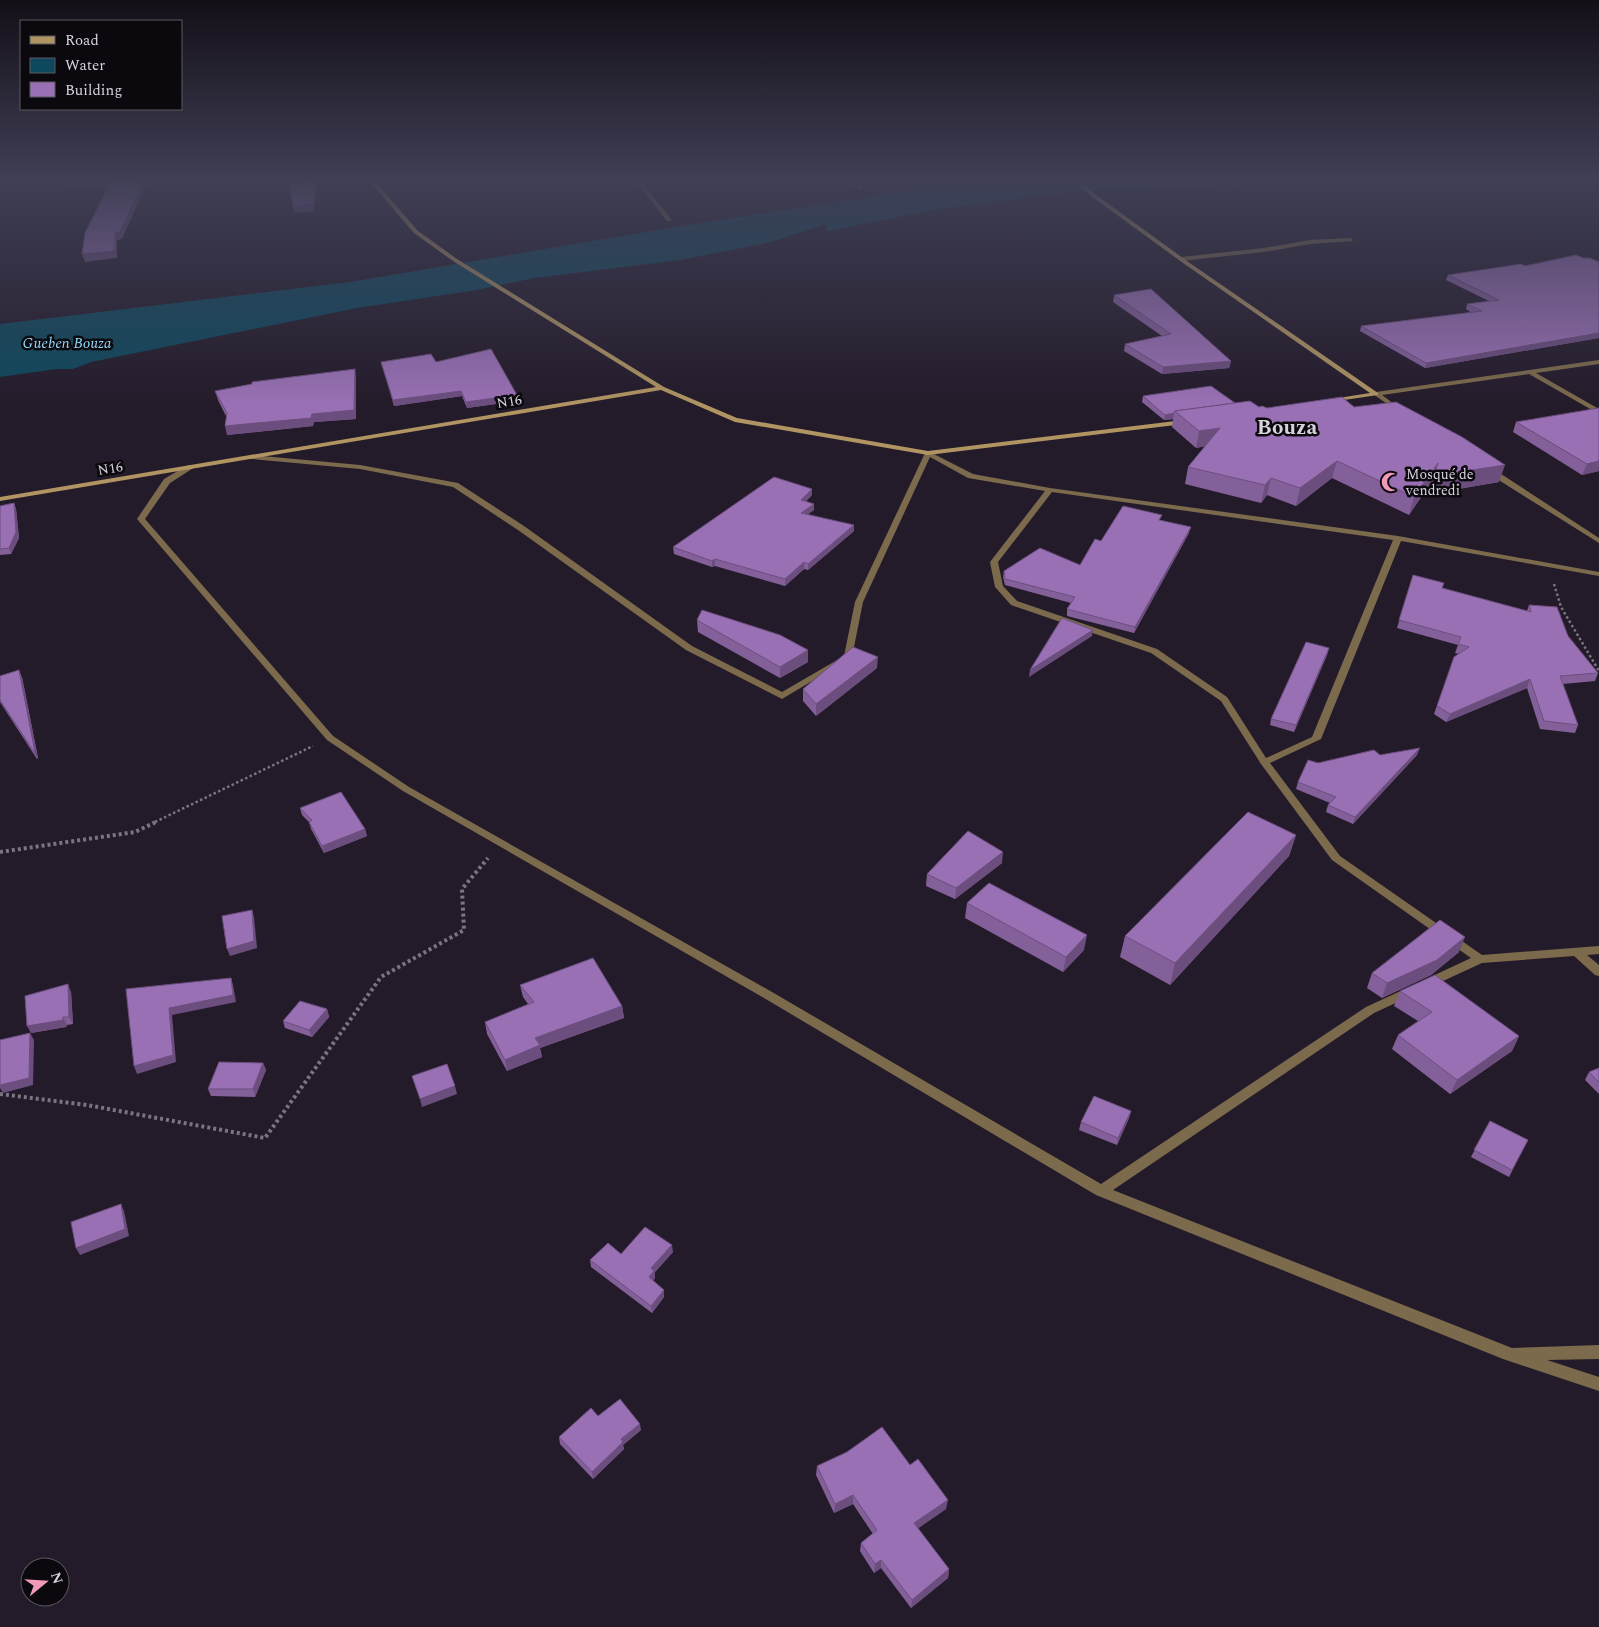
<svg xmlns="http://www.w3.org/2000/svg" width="1599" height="1627" font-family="Spectral,serif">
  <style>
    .water { fill: #0e485c }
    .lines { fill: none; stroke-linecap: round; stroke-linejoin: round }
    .path-far1 { stroke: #7c7481; stroke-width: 2.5; stroke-dasharray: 2.5 2.5; stroke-linecap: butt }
    .path { stroke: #7c7481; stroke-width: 4; stroke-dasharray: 3 3; stroke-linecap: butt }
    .street { fill: #7b6a4b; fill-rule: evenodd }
    .secondary { fill: #b09462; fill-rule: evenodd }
    .wall { fill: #84609b }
    .shaded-wall { fill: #6b4e7e }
    .building { fill: #9970b4; stroke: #6b4e7e }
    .labels { text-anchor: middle; stroke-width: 5; stroke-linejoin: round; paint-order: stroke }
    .far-street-label { font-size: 14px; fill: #d8d2dc; stroke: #0b080e }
    .far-poi-label { font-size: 14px; fill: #d8d2dc; stroke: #0b080e; text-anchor: start }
    .far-water-label { font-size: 15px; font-style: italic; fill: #91d9f8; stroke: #0b080e }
    .far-town-label { font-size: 21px; font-weight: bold; fill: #d8d2dc; stroke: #0b080e }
  </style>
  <rect width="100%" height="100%" fill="#241b2a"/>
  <polygon class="water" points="1009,177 1450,177 1150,187 1068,192 934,210 827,231 826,224 771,242 681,260 534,278 477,290 357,308 91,362 73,369 56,369 0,377 0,324 350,282 682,226 960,182"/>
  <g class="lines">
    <g class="path-far1">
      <polyline points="1554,584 1561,607 1599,671"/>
      <polyline points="155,822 313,746"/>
    </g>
    <g class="path">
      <polyline points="0,852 135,832 158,821"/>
      <polyline points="0,1094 87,1105 265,1138 381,977 464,930 462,889 488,858"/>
    </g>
    <g class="street">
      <polygon points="632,177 637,177 671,219 671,221 667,221"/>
      <polygon points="847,177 852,177 863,187 863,189 859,189"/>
      <polygon points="1351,238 1353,241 1310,244 1264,252 1181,261 1178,259 1181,257 1264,248 1310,240"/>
      <polygon points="1599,360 1599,364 1536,373 1599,409 1599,414 1529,374 1382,395 1402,410 1402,412 1400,413 1373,394 1376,392"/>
      <path d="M928,451L973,474L1050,488L1398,536L1599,572V576L1401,541L1321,739L1270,763L1340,856L1482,955L1599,946V954L1587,955L1599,965V976L1595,975L1574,956L1482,963L1430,987H1422L1420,984L1422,981L1471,958L1332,860L1261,764L1221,701L1151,653L1011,605L995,587L990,562L1045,491L968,478L930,457L863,602L852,657L782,699L686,650L518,530L453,487L360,469L252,459L248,457L252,455L360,465L458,483L524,526L692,646L782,692L844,656L855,602L925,453ZM1052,492L1393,540L1312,737L1266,758L1227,697L1157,649L1017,601L1003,586L998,562Z"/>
      <polygon points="188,465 195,467 170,483 145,519 333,736 409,787 772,992 1101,1184 1366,1007 1405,989 1413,989 1415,992 1413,995 1374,1013 1113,1190 1512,1348 1599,1345 1599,1359 1547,1360 1599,1377 1599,1391 1503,1359 1096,1195 764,998 403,791 327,740 137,519 164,479"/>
      <polygon points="1486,468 1492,468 1599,538 1599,543 1486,472"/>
    </g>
    <g class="secondary">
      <polygon points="366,177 371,177 418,231 457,259 664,387 737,418 928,451 1184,420 1187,422 1184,424 928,455 735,422 661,390 0,501 0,497 656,387 453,261 414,233"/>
      <polygon points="1070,177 1075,177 1095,194 1187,261 1378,393 1378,395 1330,402 1329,401 1332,399 1370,393 1183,263 1091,196"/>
    </g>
  </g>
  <g class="wall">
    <polygon points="1583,258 1599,262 1599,338 1425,368 1360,331 1361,326 1472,313 1466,309 1467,304 1489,301 1446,280 1448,275"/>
    <polygon points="1114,295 1231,361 1229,368 1162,374 1124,351 1125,344 1162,336 1113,302"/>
    <polygon points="381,362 436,362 518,401 467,408 462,396 394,406"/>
    <polygon points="356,377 356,419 314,422 313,426 227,435 226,416 218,400 215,391"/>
    <polygon points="1143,396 1235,403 1267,408 1354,407 1499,482 1429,494 1432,481 1409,515 1332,478 1296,506 1267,495 1261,503 1185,484 1188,467 1205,446 1196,448 1172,427 1173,419 1164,420 1142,402"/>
    <polygon points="1516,422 1599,471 1582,475 1513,432"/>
    <polygon points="812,495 806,501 814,504 814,510 808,514 854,531 808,570 804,569 785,586 715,566 712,567 674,554 673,547"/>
    <polygon points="14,503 16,509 19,538 11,554 0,555 0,506"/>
    <polygon points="1161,520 1189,533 1134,633 1067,616 1067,609 1071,603 1005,585 1003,577 1004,571 1080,565 1101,541"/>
    <polygon points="1413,575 1443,588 1527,611 1529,605 1568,636 1598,673 1595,681 1563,684 1578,725 1575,733 1540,729 1527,688 1446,722 1434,714 1454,657 1459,654 1455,653 1458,645 1397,628"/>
    <polygon points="697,620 808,650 808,662 780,678 698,632"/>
    <polygon points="1329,648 1327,655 1294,732 1270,725 1271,719"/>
    <polygon points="877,668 816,716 803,701 803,689"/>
    <polygon points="0,676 22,677 38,758 37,759 0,702"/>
    <polygon points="1380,755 1417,755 1353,824 1326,812 1328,805 1330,803 1296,789 1298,782 1318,763"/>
    <polygon points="300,808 365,829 367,836 324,853 311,829 309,822 302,815"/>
    <polygon points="1296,835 1289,856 1170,985 1120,957 1125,936"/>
    <polygon points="1002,863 955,899 926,886 927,874"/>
    <polygon points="967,903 1084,950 1063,972 965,918"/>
    <polygon points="1459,952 1431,975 1382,998 1367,988 1372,973"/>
    <polygon points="520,985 622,1006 624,1018 540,1048 542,1057 507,1071 487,1034 485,1022 528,1004 523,997"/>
    <polygon points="1400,991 1519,1036 1512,1051 1450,1094 1392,1049 1398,1035 1418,1021 1394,1006"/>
    <polygon points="71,992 73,1024 67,1025 66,1027 31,1033"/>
    <polygon points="327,1009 329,1017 312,1037 285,1028 283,1021"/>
    <polygon points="263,1063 266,1070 255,1097 211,1096 208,1089"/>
    <polygon points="1599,1068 1599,1094 1585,1080 1589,1072"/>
    <polygon points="1131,1111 1129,1118 1117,1145 1079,1130 1081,1122"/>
    <polygon points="1490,1121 1528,1140 1509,1177 1471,1157"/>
    <polygon points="673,1252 655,1272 655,1278 653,1281 664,1297 652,1313 591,1267 590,1260 621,1254"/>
    <polygon points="598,1416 641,1430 623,1445 624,1449 593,1479 560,1444 559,1437"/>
    <polygon points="910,1465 946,1509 918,1528 949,1569 948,1578 911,1608 881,1568 874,1573 860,1551 861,1543 873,1534 853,1504 834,1513 816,1475 817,1466"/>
  </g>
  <g class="shaded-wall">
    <polygon points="145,177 150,177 122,239 117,240 117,258 85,262 82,254 115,232"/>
    <polygon points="99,179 111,181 113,188 100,189 100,186 72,188 70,181"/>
    <polygon points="316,180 317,188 314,211 294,213 293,206"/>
    <polygon points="1599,333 1599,338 1425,368 1426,363"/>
    <polygon points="1231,361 1229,368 1162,374 1163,367"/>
    <polygon points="355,369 356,377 356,419 314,422 313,426 227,435 225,426 312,414"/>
    <polygon points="461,391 462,396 394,406 393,400"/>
    <polygon points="517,395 518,401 467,408 466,402"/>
    <polygon points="1174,413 1173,419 1164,420 1165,415"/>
    <polygon points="1220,428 1217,444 1196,448 1199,431"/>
    <polygon points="1337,461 1332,478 1296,506 1300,488"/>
    <polygon points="1599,461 1599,471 1582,475 1587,464"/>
    <polygon points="1438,463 1432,481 1409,515 1414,497"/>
    <polygon points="1505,465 1499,482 1429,494 1434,476"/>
    <polygon points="1271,478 1267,495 1261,503 1265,485"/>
    <polygon points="812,489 812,495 801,506 801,500"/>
    <polygon points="14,503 16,509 19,538 11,554 9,548"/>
    <polygon points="814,504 814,510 801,519 801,513"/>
    <polygon points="854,525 854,531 808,570 808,564"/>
    <polygon points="1191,527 1189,533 1134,633 1135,627"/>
    <polygon points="715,559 715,566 712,567 712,561"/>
    <polygon points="804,562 804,569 785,586 785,579"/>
    <polygon points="1093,630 1092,636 1029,677 1030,670"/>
    <polygon points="1329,648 1327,655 1294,732 1296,725"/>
    <polygon points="808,650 808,662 780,678 780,667"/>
    <polygon points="878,657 877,668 816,716 816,704"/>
    <polygon points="19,670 22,677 38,758 37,759 34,752"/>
    <polygon points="1530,679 1527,688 1446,722 1450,714"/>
    <polygon points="1420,748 1417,755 1353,824 1355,817"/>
    <polygon points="365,829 367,836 324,853 322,846"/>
    <polygon points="1296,835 1289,856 1170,985 1175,963"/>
    <polygon points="1003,852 1002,863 955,899 956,888"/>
    <polygon points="252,910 254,917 257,948 230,956 227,949"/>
    <polygon points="1087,935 1084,950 1063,972 1066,957"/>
    <polygon points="1465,937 1459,952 1431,975 1382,998 1387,983"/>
    <polygon points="231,978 233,985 236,1002 172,1015 176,1062 137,1074 134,1066 169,1008"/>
    <polygon points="68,984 71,992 73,1024 69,1017"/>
    <polygon points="622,1006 624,1018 540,1048 542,1057 507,1071 505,1060 535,1038"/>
    <polygon points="327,1009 329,1017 312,1037 309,1030"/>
    <polygon points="63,1017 67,1025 66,1027 31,1033 27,1026"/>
    <polygon points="30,1033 34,1040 33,1085 3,1093 0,1088 0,1085"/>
    <polygon points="1519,1036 1512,1051 1450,1094 1457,1080"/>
    <polygon points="263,1063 266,1070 255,1097 253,1089"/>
    <polygon points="455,1086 457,1094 422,1107 420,1099"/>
    <polygon points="1131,1111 1129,1118 1117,1145 1118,1138"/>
    <polygon points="121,1204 124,1211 129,1236 80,1255 76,1248"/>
    <polygon points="672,1245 673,1252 655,1272 655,1278 649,1284 649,1277 651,1268"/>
    <polygon points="664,1290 664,1297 652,1313 651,1306"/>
    <polygon points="640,1424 641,1430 623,1445 624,1449 593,1479 592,1472 621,1439"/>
    <polygon points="853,1495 853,1504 834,1513 835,1504"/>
    <polygon points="948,1500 946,1509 913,1532 914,1523"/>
    <polygon points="881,1560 881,1568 874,1573 875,1564"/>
    <polygon points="949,1569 948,1578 911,1608 912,1600"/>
  </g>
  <g class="building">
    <polygon points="72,177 145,177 120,232 115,232 115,251 82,254 85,233 111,181 98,181 99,179 70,181"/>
    <polygon points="316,180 313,204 293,206 288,182"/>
    <polygon points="1576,255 1583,258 1590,258 1599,262 1599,333 1426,363 1361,326 1482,311 1467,304 1499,300 1448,275 1521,264 1525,266"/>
    <polygon points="1151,289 1231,361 1163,367 1125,344 1171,334 1114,295"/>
    <polygon points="491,349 517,395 466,402 461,391 393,400 381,362 431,354 436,362"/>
    <polygon points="355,369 354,410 312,414 311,418 225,426 227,413 215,391 252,384 252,382"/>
    <polygon points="1211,386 1235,403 1175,411 1174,413 1165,415 1143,396"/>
    <polygon points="1342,397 1354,407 1396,402 1462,437 1505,465 1434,476 1438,463 1414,497 1337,461 1300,488 1271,478 1265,485 1188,467 1220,428 1199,431 1175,411 1250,401 1259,407 1262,406 1267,408"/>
    <polygon points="1599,408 1599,461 1587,464 1516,422"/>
    <polygon points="774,477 812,489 801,500 814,504 801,513 854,525 808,564 804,562 785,579 715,559 712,561 673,547"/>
    <polygon points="14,503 16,532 9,548 0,549 0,506"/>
    <polygon points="1123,506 1162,515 1159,520 1191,527 1135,627 1067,609 1075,597 1005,579 1004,571 1040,548 1080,565 1095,539 1101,541"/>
    <polygon points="1413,575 1444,583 1442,588 1531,612 1529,605 1557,607 1568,636 1598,673 1560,676 1578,725 1544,721 1530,679 1450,714 1437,706 1454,657 1469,647 1458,644 1461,637 1399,620"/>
    <polygon points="702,610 780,635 808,650 780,667 697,620"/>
    <polygon points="1062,618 1093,630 1030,670"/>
    <polygon points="1306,642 1329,648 1296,725 1271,719"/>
    <polygon points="853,647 878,657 816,704 803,689"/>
    <polygon points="19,670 35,752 34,752 0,700 0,676"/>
    <polygon points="1420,748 1355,817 1328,805 1336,797 1298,782 1308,760 1318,763 1374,750 1380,755"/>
    <polygon points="341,792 365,829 322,846 309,822 312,820 300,808"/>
    <polygon points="1248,812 1296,835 1175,963 1125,936"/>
    <polygon points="968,831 1003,852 956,888 927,874"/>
    <polygon points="989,883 1087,935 1066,957 967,903"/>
    <polygon points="252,910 254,941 227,949 222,916"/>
    <polygon points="1440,920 1465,937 1437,960 1387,983 1372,973"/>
    <polygon points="593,958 622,1006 535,1038 540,1045 505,1060 485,1022 534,1002 520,985"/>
    <polygon points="1435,975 1519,1036 1457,1080 1398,1035 1432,1012 1400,991"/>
    <polygon points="231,978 233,995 169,1008 173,1055 134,1066 126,989"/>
    <polygon points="68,984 69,1017 63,1017 63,1020 27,1026 25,996"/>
    <polygon points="300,1001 327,1009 309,1030 283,1021"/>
    <polygon points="30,1033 29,1078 0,1085 0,1040"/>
    <polygon points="219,1062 263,1063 253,1089 208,1089"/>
    <polygon points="447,1064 455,1086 420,1099 412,1076"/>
    <polygon points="1599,1068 1599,1082 1589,1072"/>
    <polygon points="1094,1096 1131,1111 1118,1138 1081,1122"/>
    <polygon points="1490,1121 1528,1140 1512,1170 1474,1150"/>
    <polygon points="121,1204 125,1229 76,1248 71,1222"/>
    <polygon points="645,1227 672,1245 651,1268 654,1271 649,1277 664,1290 651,1306 590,1260 608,1243 621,1254"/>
    <polygon points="620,1399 640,1424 621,1439 623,1442 592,1472 559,1437 591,1408 598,1416"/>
    <polygon points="882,1427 910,1465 918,1459 948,1500 914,1523 949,1569 912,1600 881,1560 875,1564 861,1543 877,1530 853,1495 835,1504 817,1466 847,1452"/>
  </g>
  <linearGradient id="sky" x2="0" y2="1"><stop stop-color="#140f17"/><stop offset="0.44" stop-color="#3f3f55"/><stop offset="1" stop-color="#3f3f55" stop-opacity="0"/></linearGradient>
  <rect width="1599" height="405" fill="url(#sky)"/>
  <defs>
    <symbol id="mosque-bare" viewBox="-9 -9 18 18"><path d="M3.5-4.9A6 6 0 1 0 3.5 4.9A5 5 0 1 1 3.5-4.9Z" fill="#f09ab7" stroke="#0b080e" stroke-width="2.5" paint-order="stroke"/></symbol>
  </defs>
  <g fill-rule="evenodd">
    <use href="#mosque-bare" x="1377" y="468" width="28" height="28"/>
  </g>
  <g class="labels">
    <g class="far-street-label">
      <text transform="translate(509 401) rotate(-10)" y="5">N16</text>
      <text transform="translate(110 468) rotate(-10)" y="5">N16</text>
    </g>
    <g class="far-poi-label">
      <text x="1406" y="479">Mosqué de<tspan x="1406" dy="16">vendredi</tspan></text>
    </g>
    <g class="far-water-label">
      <text x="67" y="348">Gueben Bouza</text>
    </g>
    <g class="far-town-label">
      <text x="1287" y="434">Bouza</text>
    </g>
  </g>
  <rect x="20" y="20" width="162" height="90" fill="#0b080e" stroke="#5d5960"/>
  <rect x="30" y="36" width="25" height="8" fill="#b09462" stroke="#5d5960"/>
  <text x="65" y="45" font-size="15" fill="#d8d2dc">Road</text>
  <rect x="30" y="58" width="25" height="15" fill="#0e485c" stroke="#5d5960"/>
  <text x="65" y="70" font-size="15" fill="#d8d2dc">Water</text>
  <rect x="30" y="82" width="25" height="15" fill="#9970b4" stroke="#5d5960"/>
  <text x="65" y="95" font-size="15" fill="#d8d2dc">Building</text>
  <g transform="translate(45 1582) rotate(72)"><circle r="24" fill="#0b080e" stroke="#5d5960"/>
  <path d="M0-4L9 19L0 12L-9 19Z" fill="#f09ab7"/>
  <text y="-8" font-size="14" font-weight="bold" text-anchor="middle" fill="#d8d2dc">N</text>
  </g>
</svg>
